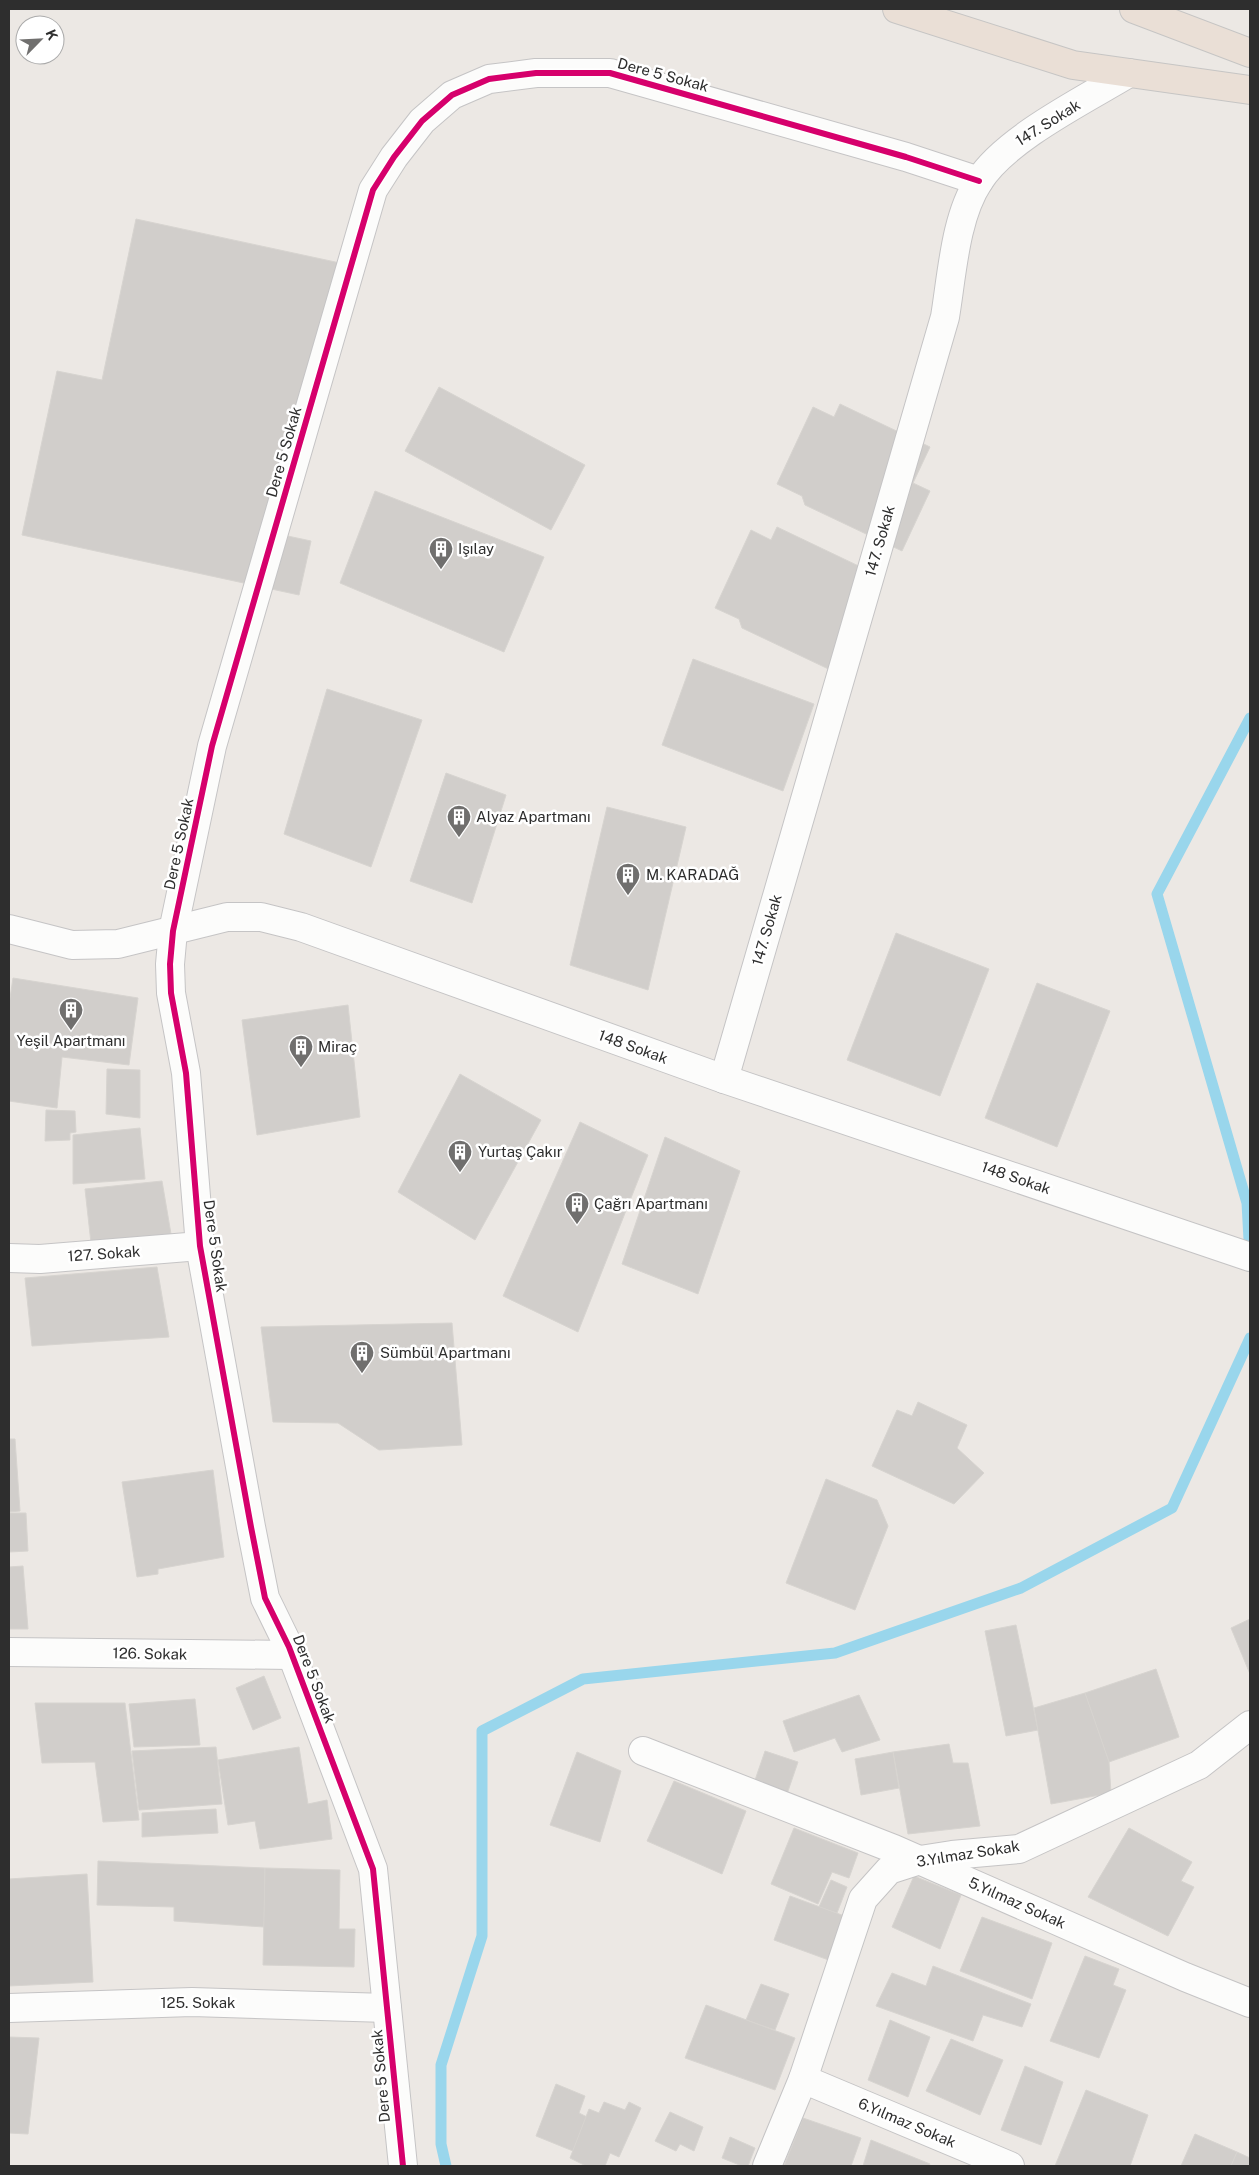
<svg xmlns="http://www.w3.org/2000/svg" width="1259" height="2175" font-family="'Public Sans',sans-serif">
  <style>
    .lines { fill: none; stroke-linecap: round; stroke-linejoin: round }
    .stream { stroke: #99d6ec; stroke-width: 11 }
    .building { fill: #d1cecb; stroke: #d7d4d0 }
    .minor-casing { stroke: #c5c4c5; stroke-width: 30 }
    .highway-casing { stroke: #c6c5c4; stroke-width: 30 }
    .minor { stroke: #fcfcfb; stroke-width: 28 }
    .highway { stroke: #eadfd6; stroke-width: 28 }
    .cycleway-casing { stroke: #fff; stroke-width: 9 }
    .cycleway { stroke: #d6006c; stroke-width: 6 }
    .labels { text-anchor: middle; stroke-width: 5; stroke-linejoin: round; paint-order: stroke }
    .street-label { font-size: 15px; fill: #2e2e2e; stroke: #fff }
    .poi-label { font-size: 15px; fill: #2e2e2e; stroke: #fff; text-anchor: start }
  </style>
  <rect width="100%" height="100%" fill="#ece8e4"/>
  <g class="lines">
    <g class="stream">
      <polyline points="1250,1258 1247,1203 1157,894 1250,718"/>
      <polyline points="446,2166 441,2144 441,2065 482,1936 482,1731 583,1679 835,1653 1021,1588 1172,1508 1250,1338"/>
    </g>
  </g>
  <g class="building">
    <polygon points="136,219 340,263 283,535 311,541 299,595 22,535 57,371 102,380"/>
    <polygon points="439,387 585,465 551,530 405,451"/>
    <polygon points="840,404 930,447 913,483 930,491 902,551 805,505 802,496 777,484 813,407 834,417"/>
    <polygon points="375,491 544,557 504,652 340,583"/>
    <polygon points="777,527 867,570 839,674 742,628 739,619 715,608 751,530 771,540"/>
    <polygon points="693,659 814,704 783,791 662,745"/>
    <polygon points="327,689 422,720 371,867 284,834"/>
    <polygon points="446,773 506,795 472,903 410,881"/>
    <polygon points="607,807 686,827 648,990 570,965"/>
    <polygon points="896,933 989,969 940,1096 847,1060"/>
    <polygon points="13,978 138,998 129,1065 62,1057 57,1108 9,1101 9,1005"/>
    <polygon points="1037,983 1110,1011 1057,1147 985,1118"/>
    <polygon points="348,1005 360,1117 257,1135 242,1020"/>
    <polygon points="107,1069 140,1070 140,1118 106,1114"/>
    <polygon points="460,1074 541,1120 475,1240 398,1192"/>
    <polygon points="46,1110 75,1111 76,1132 70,1133 70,1140 45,1141"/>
    <polygon points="580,1122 648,1155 578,1332 503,1296"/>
    <polygon points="140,1128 145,1179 73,1184 73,1135"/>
    <polygon points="665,1137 740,1171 698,1294 622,1264"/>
    <polygon points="162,1181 171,1234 91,1243 85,1189"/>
    <polygon points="157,1267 169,1337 32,1346 25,1278"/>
    <polygon points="452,1323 462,1445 379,1450 338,1423 273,1422 261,1327"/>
    <polygon points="918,1402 967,1425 957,1448 984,1473 954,1504 872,1466 897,1410 912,1416"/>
    <polygon points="9,1439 15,1439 20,1511 9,1512"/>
    <polygon points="213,1470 224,1557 158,1569 158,1574 137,1577 122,1482"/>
    <polygon points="826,1479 877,1500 888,1526 855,1610 786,1583"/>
    <polygon points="9,1513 26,1513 28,1551 9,1552"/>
    <polygon points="23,1566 28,1629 9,1629 9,1567"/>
    <polygon points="1250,1619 1250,1674 1231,1628"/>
    <polygon points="1016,1625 1038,1730 1006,1736 985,1631"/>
    <polygon points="1156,1669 1179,1737 1109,1762 1085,1693"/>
    <polygon points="264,1676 281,1718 253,1730 236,1688"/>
    <polygon points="1085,1693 1109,1762 1111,1793 1051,1804 1034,1708"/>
    <polygon points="859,1695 880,1740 842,1752 835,1738 794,1752 783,1721"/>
    <polygon points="195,1699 200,1745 134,1747 129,1704"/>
    <polygon points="35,1703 125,1703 139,1820 103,1822 95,1762 42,1763"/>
    <polygon points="949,1744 953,1763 968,1763 980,1826 908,1834 893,1752"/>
    <polygon points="216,1747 222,1804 139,1810 132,1751"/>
    <polygon points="299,1747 308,1804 327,1800 332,1839 260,1849 255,1821 228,1825 218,1760"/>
    <polygon points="765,1751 798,1762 787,1794 754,1783"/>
    <polygon points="577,1752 621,1771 600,1842 550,1825"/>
    <polygon points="893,1752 899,1788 861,1795 855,1759"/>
    <polygon points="674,1781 746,1811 722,1874 647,1841"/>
    <polygon points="216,1809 218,1833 142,1837 142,1813"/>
    <polygon points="794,1828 858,1853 849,1878 832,1872 818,1904 771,1884"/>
    <polygon points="1129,1828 1192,1862 1181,1881 1194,1887 1168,1936 1088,1897"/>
    <polygon points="98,1861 265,1868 264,1927 174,1921 174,1907 97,1905"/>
    <polygon points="265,1868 340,1870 339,1929 355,1929 354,1967 263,1965"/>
    <polygon points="87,1874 93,1982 9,1986 9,1879"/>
    <polygon points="914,1876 961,1895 940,1949 892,1927"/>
    <polygon points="831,1880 847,1887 837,1913 819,1907"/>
    <polygon points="790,1896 861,1922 845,1966 774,1940"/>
    <polygon points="982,1917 1052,1943 1032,1999 960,1971"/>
    <polygon points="1085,1956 1119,1969 1113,1985 1126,1990 1099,2058 1050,2041"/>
    <polygon points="933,1966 1031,2004 1022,2027 983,2015 973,2041 876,2006 892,1973 926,1986"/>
    <polygon points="761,1984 789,1994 775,2030 746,2020"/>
    <polygon points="706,2005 795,2038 775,2090 685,2058"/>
    <polygon points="890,2020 930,2037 908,2097 868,2080"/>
    <polygon points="9,2037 39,2038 28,2134 9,2133"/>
    <polygon points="951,2039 1003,2060 980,2115 926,2091"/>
    <polygon points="1025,2066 1063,2082 1041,2145 1001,2130"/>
    <polygon points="556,2084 585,2096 579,2113 587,2117 573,2151 536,2136"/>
    <polygon points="1086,2090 1148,2115 1130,2166 1055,2166"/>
    <polygon points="604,2102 625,2110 629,2102 641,2108 619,2157 610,2153 605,2166 586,2166 570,2158 589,2109 599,2113"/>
    <polygon points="670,2112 703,2127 694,2151 680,2144 676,2151 655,2141"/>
    <polygon points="803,2118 861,2138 851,2166 784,2166"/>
    <polygon points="1195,2134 1237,2152 1231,2166 1181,2166"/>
    <polygon points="730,2137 755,2148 748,2166 742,2166 722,2158"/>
    <polygon points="871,2140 930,2164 929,2166 863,2166"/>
    <polygon points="1237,2152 1250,2158 1250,2166 1231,2166"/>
  </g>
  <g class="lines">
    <defs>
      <g id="minor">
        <polyline points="9,929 72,945 118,944 227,917 261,917 301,927 724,1079 1250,1257"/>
        <path d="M724,1079L945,317C952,275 955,217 979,181C1005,139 1086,99 1129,73"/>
        <polyline points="9,1258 40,1259 200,1246"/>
        <polyline points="9,1652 291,1655"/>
        <polyline points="643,1751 894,1849 1185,1977 1250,2003"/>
        <polyline points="9,2008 192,2002 387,2008"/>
        <polyline points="803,2079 1010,2166"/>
        <polyline points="403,2166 373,1869 289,1647 265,1598 251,1527 200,1246 186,1073 171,993 170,964 173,931 212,746 373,190 394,157 422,121 452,95 489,79 536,73 610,73 906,157 979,181"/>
        <polyline points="767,2166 803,2079 863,1899 889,1870 920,1860 952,1855 1019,1849 1199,1765 1250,1725"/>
      </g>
      <g id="highway">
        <polyline points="897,9 1073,65 1250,90"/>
        <polyline points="1134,9 1250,53"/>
      </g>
    </defs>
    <use href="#minor" class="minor-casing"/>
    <use href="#highway" class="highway-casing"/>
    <use href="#minor" class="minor"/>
    <use href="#highway" class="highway"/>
    <defs>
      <polyline id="cycleway" points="403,2166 373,1869 289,1647 265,1598 251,1527 200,1246 186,1073 171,993 170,964 173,931 212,746 373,190 394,157 422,121 452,95 489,79 536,73 610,73 906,157 979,181"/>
    </defs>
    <use href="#cycleway" class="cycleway-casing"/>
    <use href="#cycleway" class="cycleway"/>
  </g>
  <defs>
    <symbol id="building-pin" viewBox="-11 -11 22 30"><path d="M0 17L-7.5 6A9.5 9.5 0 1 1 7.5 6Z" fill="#706f6e" stroke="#fff"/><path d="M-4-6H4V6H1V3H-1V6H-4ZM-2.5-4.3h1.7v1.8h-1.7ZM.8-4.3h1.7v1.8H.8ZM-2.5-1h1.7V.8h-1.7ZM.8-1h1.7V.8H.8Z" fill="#fff"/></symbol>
  </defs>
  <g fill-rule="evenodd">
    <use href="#building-pin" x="427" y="535" width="28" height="38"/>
    <use href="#building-pin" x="445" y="803" width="28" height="38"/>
    <use href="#building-pin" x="614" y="861" width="28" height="38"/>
    <use href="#building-pin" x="57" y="996" width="28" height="38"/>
    <use href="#building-pin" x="287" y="1033" width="28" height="38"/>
    <use href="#building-pin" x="446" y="1138" width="28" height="38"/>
    <use href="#building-pin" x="563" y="1190" width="28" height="38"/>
    <use href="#building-pin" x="348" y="1339" width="28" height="38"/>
  </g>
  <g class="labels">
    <g class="street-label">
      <text transform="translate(663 75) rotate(15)" y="5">Dere 5 Sokak</text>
      <text transform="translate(1048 123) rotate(-32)" y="5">147. Sokak</text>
      <text transform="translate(284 452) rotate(-74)" y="5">Dere 5 Sokak</text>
      <text transform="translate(880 541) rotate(-74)" y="5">147. Sokak</text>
      <text transform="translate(179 844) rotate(-78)" y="5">Dere 5 Sokak</text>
      <text transform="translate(767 930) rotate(-74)" y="5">147. Sokak</text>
      <text transform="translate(633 1047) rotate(20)" y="5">148 Sokak</text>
      <text transform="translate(1016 1178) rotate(19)" y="5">148 Sokak</text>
      <text transform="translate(215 1246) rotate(82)" y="5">Dere 5 Sokak</text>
      <text transform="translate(104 1254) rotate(-4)" y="5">127. Sokak</text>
      <text transform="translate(150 1654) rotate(1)" y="5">126. Sokak</text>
      <text transform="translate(314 1679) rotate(69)" y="5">Dere 5 Sokak</text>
      <text transform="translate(968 1854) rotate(-9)" y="5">3.Yılmaz Sokak</text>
      <text transform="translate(1017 1903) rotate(24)" y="5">5.Yılmaz Sokak</text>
      <text x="198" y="2008">125. Sokak</text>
      <text transform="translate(381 2076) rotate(-95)" y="5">Dere 5 Sokak</text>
      <text transform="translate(907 2123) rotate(23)" y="5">6.Yılmaz Sokak</text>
    </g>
    <g class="poi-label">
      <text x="458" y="554">Işılay</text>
      <text x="476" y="822">Alyaz Apartmanı</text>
      <text x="646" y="880">M. KARADAĞ</text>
      <text x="71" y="1046" text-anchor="middle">Yeşil Apartmanı</text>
      <text x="318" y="1052">Miraç</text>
      <text x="478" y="1157">Yurtaş Çakır</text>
      <text x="594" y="1209">Çağrı Apartmanı</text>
      <text x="380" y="1358">Sümbül Apartmanı</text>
    </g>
  </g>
  <rect width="1259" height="2175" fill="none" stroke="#2e2e2e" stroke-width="20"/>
  <g transform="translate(40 40) rotate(66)"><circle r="24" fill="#ffffff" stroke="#ababab"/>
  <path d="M0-4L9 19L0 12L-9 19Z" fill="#706f6e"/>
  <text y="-8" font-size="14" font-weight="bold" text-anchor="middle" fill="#2e2e2e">K</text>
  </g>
</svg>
